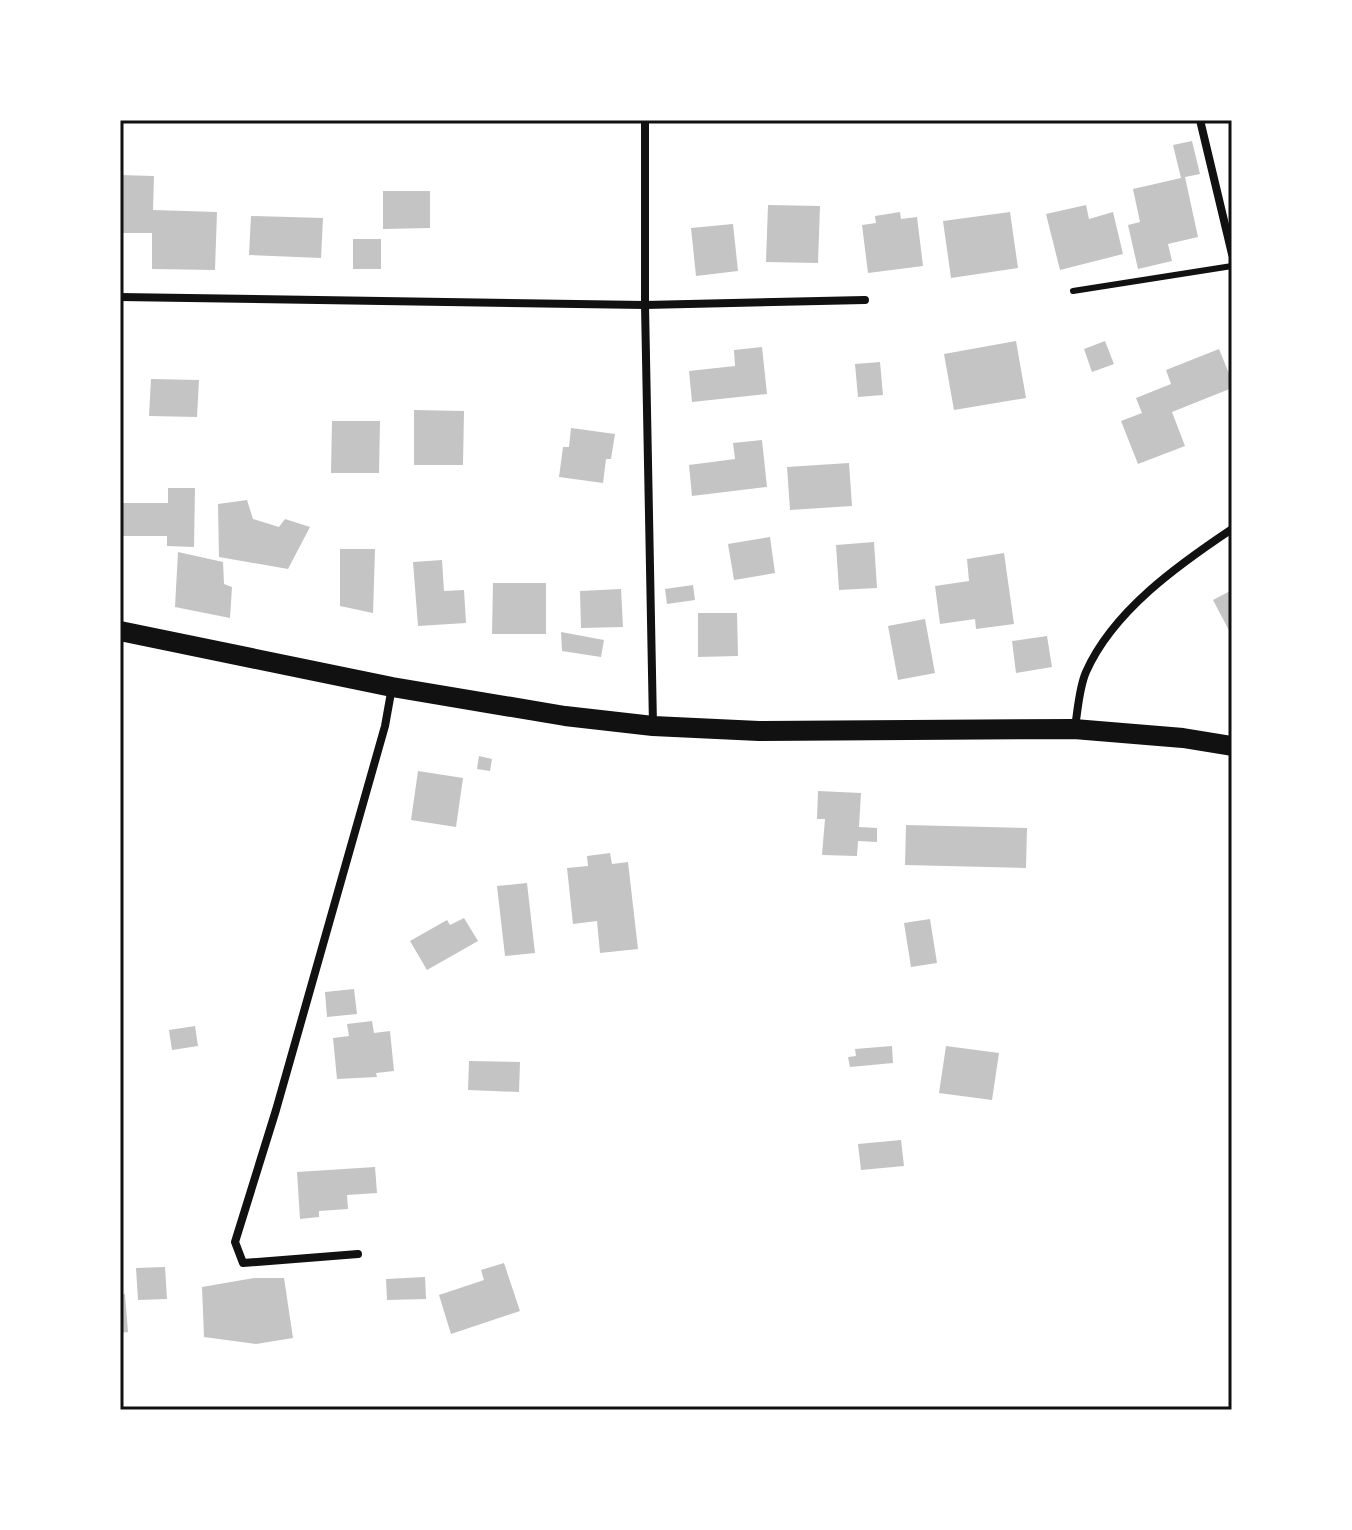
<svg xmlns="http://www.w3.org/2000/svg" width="1352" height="1530" font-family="Cabin,sans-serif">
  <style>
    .building { fill: #c4c4c4 }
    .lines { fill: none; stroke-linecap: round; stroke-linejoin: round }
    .service { stroke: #111; stroke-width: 6 }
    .minor { stroke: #111; stroke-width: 8 }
    .primary { stroke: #111; stroke-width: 20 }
    .neatline { fill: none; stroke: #111; stroke-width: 3 }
  </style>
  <rect width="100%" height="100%" fill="#fff"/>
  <g class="building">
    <polygon points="1192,141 1200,174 1185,177 1198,237 1168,244 1172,261 1138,269 1128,225 1140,222 1133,189 1181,178 1173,145"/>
    <polygon points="120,175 154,176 153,210 217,212 215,270 152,269 152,233 120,233"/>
    <polygon points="383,191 430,191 430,228 383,229"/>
    <polygon points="768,205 820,206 818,263 766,262"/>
    <polygon points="1086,205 1089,219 1113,212 1123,254 1060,270 1046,214"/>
    <polygon points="900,212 901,219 917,217 923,266 868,273 862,225 876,223 875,216"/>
    <polygon points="1010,212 1018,268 951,278 943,221"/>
    <polygon points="251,216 323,218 321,258 249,255"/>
    <polygon points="733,224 738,271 696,276 691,228"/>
    <rect x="353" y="239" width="28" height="30"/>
    <polygon points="1016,341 1026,398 954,410 944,354"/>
    <polygon points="1105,341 1114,364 1092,372 1084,349"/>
    <polygon points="762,347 767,394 692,402 689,371 735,366 734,350"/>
    <polygon points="1219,349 1232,381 1232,388 1172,412 1185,446 1138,464 1121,421 1142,413 1136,398 1171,384 1166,370"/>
    <polygon points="880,362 883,395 858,397 855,364"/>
    <polygon points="151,379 199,380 197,417 149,416"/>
    <polygon points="414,410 464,411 463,465 414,465"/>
    <polygon points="332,421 380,421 379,473 331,473"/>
    <polygon points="571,428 615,434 611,459 606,459 603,483 559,477 563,447 569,447"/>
    <polygon points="762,440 767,487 692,496 689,465 735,459 733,443"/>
    <polygon points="849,463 852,506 790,510 787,467"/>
    <polygon points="168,488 195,488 194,547 167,546 167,536 120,536 120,503 168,503"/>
    <polygon points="247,500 253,519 279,527 285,519 310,527 288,569 219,557 218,504"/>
    <polygon points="770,537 775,573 734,580 728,544"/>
    <polygon points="874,542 877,588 839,590 836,545"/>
    <polygon points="340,549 375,549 373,613 340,606"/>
    <polygon points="178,552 223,562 224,584 232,587 230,618 175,607"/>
    <polygon points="1004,553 1014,624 976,629 975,619 940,624 935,586 969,581 967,559"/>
    <polygon points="442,560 444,591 464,590 466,623 418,626 413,562"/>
    <polygon points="493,583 546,583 546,634 492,634"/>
    <polygon points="693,585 695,600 667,604 665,589"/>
    <polygon points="621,589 623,627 581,628 580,591"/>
    <polygon points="1232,590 1232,636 1213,600"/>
    <polygon points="698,613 737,613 738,656 698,657"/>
    <polygon points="925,619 935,673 898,680 888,626"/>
    <polygon points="561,632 604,640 601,657 562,651"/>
    <polygon points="1047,636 1052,667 1016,673 1012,641"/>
    <polygon points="479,756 492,759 490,771 477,769"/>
    <polygon points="418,771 463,778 456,827 411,820"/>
    <polygon points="818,791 861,793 859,827 877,828 877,842 858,841 857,856 822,855 825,819 817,819"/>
    <polygon points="906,825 1027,828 1026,868 905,865"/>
    <polygon points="610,853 612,864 628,862 638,949 600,953 597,921 573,924 567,868 588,866 587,856"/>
    <polygon points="527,883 535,953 505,956 497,886"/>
    <polygon points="464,918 478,941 427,970 410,941 447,920 450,925"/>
    <polygon points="930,919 937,963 911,967 904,923"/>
    <polygon points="354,989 357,1014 327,1017 325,992"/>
    <polygon points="372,1021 374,1033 390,1031 394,1071 376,1073 377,1077 337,1079 333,1038 349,1036 347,1024"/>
    <polygon points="195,1026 198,1046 172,1050 169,1030"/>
    <polygon points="892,1046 893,1063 850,1067 848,1057 856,1056 855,1049"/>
    <polygon points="946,1046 999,1053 992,1100 939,1093"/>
    <polygon points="469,1061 520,1062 519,1092 468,1090"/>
    <polygon points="901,1140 904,1166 861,1170 858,1144"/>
    <polygon points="375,1167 377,1193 347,1195 348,1209 319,1211 319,1217 300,1219 297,1172"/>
    <polygon points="504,1263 520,1311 451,1334 439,1295 484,1280 481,1270"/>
    <polygon points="165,1267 167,1299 138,1300 136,1268"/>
    <polygon points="425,1277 426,1299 387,1300 386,1279"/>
    <polygon points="254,1278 284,1278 293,1338 256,1344 204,1337 202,1287"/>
    <polygon points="125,1294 128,1332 120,1333 120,1295"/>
  </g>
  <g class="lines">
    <polyline class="service" points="1073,291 1232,266"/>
    <g class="minor">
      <polyline points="645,120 645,305 865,300"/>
      <polyline points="1200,120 1232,254"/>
      <polyline points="120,297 645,305 653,725"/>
      <path d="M1075,727C1078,709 1079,688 1086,672C1113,611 1178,565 1232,529"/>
      <polyline points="358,1254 243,1263 235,1242 276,1110 385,726 392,687"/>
    </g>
    <polyline class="primary" points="120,631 392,687 565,716 653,726 759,731 1074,729 1183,738 1232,746"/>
  </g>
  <rect width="1352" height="1530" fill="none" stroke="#ffffff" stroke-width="244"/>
  <rect x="122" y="122" width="1108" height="1286" class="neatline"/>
</svg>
